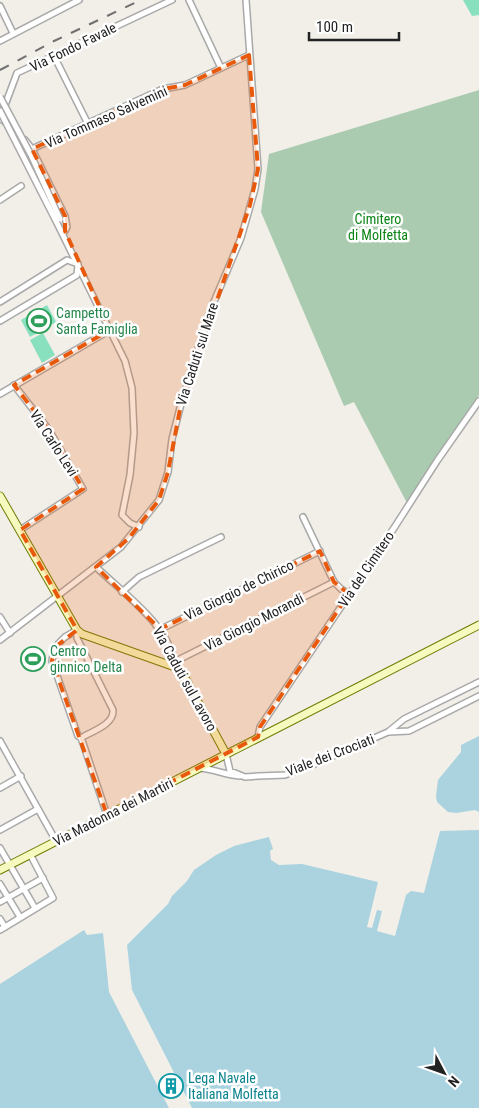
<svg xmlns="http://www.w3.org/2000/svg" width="479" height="1108" font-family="'Roboto Condensed',sans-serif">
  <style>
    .cemetery { fill: #aacbaf }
    .pitch { fill: #88e0be }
    .water { fill: #aad3df }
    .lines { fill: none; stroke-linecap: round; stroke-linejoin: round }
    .street-casing { stroke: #a9a9a9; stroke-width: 8 }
    .secondary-casing { stroke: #707d05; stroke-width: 9 }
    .street { stroke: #fff; stroke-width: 5 }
    .secondary { stroke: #f7fabf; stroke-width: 7 }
    .rail { stroke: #707070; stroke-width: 2; stroke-dasharray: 10 10; stroke-linecap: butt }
    .street-bridge-casing { stroke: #a9a9a9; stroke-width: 8; stroke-linecap: butt }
    .street-bridge { stroke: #fff; stroke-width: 5 }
    .marked { fill: #e8590c; fill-opacity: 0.2; stroke: #e8590c; stroke-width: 4; stroke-dasharray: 10 6; stroke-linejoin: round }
    .labels { text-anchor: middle; stroke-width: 5; stroke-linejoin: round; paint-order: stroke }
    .street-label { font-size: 14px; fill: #222; stroke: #fff }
    .park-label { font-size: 14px; fill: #0c8416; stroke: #fff }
    .leisure-label { font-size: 14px; fill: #27864d; stroke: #fff; text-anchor: start }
    .culture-label { font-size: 14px; fill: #0d838f; stroke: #fff; text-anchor: start }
  </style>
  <rect width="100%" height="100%" fill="#f2efe9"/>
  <polygon class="cemetery" points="479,90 479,395 407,503 354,402 344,406 261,212 269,154"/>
  <g class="pitch">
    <polygon points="463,0 479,0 479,15 472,16"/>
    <polygon points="47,305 56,322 30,337 21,320"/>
    <polygon points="43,333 55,355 42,363 30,340"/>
  </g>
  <g class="water">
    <polygon points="479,736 479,812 475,810 456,813 448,812 437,802 436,796 438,780 461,752 461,745"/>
    <polygon points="479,830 479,1108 192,1108 132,990 127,945 168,904 172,896 187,881 194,870 216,855 234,846 269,837 273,849 270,851 271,860 279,865 302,864 378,882 367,927 372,928 377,910 382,911 377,931 395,936 406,895 411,891 424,893 440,831"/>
    <polygon points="84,930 87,935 103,933 109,992 169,1108 0,1108 0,984"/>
  </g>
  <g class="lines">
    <defs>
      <g id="street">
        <polyline points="189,0 221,68"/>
        <polyline points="0,6 13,33"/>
        <polyline points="0,41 79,0"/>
        <polyline points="54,56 88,124"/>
        <polyline points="4,108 17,73 172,0"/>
        <polyline points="0,118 19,133"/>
        <polyline points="25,140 32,149 163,89 185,85 249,55"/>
        <polyline points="32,149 65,216 67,227 65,231"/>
        <polyline points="0,200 21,186"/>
        <polyline points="56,221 125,361 132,388 134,433 130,475 122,515 130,523 139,527"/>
        <polyline points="0,302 67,260 78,264"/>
        <polyline points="0,321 77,275 78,265"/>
        <polyline points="14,385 49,430 83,489 20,530"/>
        <polyline points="0,394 110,330"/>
        <polyline points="303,517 334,582 341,589 349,594"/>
        <path d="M96,567C124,594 168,624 175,664"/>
        <polyline points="122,592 139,577 221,537"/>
        <polyline points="0,617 10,633"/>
        <polyline points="159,630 320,551"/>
        <polyline points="0,640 121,547 159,500 168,472 172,439 181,404 210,311 241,238 255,189 258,169 246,0"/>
        <polyline points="174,662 334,582"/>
        <polyline points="389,732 409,731 479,696"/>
        <polyline points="258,737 260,727 394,528 437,461 479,401"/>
        <path d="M81,738C92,731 114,725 113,710L77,638V630L65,637L54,648L52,661L78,736L81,738L83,743L107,815"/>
        <polyline points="0,741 56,841"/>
        <polyline points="226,754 230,771 245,777 259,776 285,775 310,766 388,732 404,719 479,682"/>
        <path d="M200,768C214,769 225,775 240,776"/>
        <polyline points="0,788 21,776"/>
        <polyline points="0,830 38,809"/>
        <polyline points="0,848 35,908"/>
        <polyline points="0,884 20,917"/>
        <polyline points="0,902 43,878"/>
        <polyline points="0,919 5,927"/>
        <polyline points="0,930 53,898 30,854"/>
      </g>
      <g id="secondary">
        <polyline points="0,496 77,630 82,634 175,667 184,676 226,754"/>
        <polyline points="0,870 479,625"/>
      </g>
    </defs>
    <use href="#street" class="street-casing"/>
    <use href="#secondary" class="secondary-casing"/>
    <use href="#street" class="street"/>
    <use href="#secondary" class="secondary"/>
    <polyline class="rail" points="0,70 54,41 141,0"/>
    <defs>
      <g id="street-bridge">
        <polyline points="0,97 31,155 60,219"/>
        <polyline points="0,111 56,221"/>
      </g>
    </defs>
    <use href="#street-bridge" class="street-bridge-casing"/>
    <use href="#street-bridge" class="street-bridge"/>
  </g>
  <path class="marked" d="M249,55L258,169L250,205L181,404L168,472L159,500L129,538L96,567L160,629L320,551L334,582L349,594L260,727L258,737L107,815L52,661L54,648L77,630L20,530L83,489L49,430L14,385L110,330L65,231V216L32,149L163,89L185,85Z"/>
  <defs>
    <symbol id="stadium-ring" viewBox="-11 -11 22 22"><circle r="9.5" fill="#fff" stroke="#2e9e5b" stroke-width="1.5"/><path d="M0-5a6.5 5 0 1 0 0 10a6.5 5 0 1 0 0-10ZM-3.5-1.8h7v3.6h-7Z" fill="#2e9e5b"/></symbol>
    <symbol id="building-ring" viewBox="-11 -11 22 22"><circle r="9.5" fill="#fff" stroke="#0f9aa8" stroke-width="1.5"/><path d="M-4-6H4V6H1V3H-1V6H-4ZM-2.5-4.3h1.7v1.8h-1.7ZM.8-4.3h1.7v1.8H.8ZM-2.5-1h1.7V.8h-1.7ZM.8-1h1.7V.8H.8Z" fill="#0f9aa8"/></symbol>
  </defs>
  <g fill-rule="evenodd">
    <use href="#stadium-ring" x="25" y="307" width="28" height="28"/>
    <use href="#stadium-ring" x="19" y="645" width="28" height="28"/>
    <use href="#building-ring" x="157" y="1072" width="28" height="28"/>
  </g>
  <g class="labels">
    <g class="street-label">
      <text transform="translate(73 47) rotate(-26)" y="5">Via Fondo Favale</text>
      <text transform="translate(106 117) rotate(-24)" y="5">Via Tommaso Salvemini</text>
      <text transform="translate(197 354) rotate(-72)" y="5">Via Caduti sul Mare</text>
      <text transform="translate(54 443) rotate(57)" y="5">Via Carlo Levi</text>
      <text transform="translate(366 569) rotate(-56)" y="5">Via del Cimitero</text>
      <text transform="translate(239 590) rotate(-26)" y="5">Via Giorgio de Chirico</text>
      <text transform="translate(254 622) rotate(-27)" y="5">Via Giorgio Morandi</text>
      <text transform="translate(185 679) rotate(61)" y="5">Via Caduti sul Lavoro</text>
      <text transform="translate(330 755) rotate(-21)" y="5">Viale dei Crociati</text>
      <text transform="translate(113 812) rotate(-27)" y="5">Via Madonna dei Martiri</text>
    </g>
    <g class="park-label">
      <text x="378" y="224">Cimitero<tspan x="378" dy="16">di Molfetta</tspan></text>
    </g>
    <g class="leisure-label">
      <text x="56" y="318">Campetto<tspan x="56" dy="16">Santa Famiglia</tspan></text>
      <text x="50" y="656">Centro<tspan x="50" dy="16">ginnico Delta</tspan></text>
    </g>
    <g class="culture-label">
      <text x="188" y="1083">Lega Navale<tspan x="188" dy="16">Italiana Molfetta</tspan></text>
    </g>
  </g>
  <g transform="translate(444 1073) rotate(131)" stroke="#ffffff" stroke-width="4" paint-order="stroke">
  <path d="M0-4L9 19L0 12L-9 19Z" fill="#222222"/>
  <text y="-8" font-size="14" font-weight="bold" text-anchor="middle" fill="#222222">N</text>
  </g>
  <path d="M309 32v8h90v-8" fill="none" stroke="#222222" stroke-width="2.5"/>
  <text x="316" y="32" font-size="15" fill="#222222" stroke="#ffffff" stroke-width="4" paint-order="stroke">100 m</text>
</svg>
